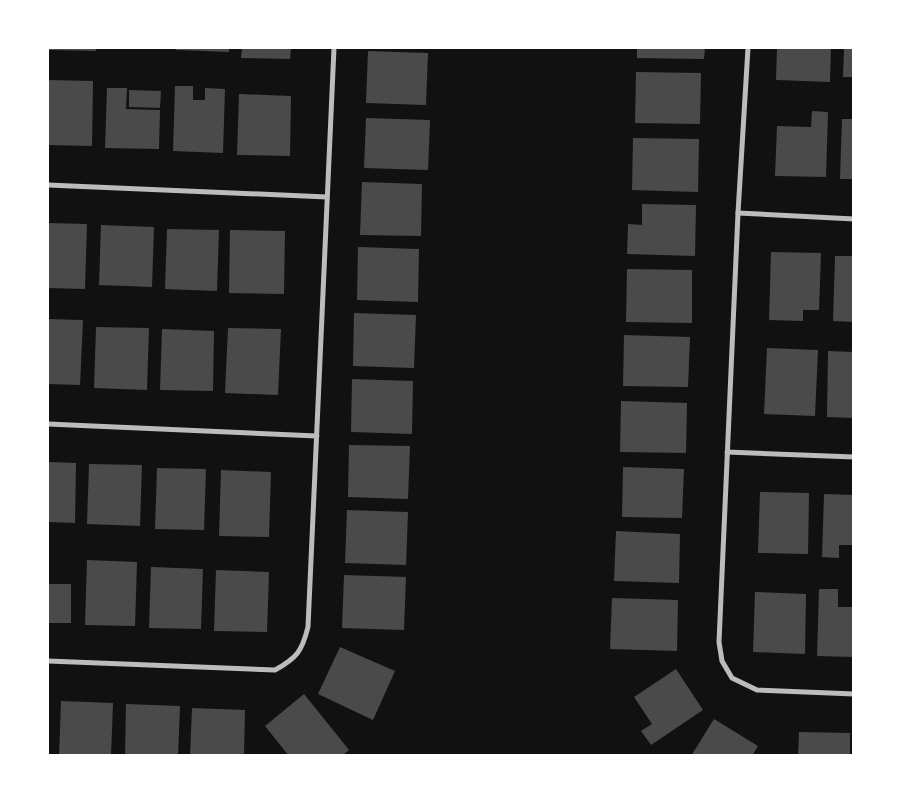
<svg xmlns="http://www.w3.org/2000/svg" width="901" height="803" font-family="Manrope,sans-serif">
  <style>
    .building { fill: #4a4a4a }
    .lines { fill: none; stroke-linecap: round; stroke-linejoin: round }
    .minor { stroke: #bcbcbc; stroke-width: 5 }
  </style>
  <rect width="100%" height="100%" fill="#111"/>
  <g class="building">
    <polygon points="48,48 96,48 96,51 48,50"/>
    <polygon points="176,48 229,48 229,52 176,50"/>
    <polygon points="242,48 291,48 290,59 241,58"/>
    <polygon points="637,48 705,48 704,59 637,58"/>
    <polygon points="777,48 831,48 830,82 776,80"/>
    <polygon points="844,48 854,48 854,77 843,77"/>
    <polygon points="368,51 428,53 426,105 366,103"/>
    <polygon points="636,72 701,73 700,124 635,123"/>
    <polygon points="48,80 93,81 92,146 48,145"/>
    <polygon points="175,86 193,86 193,100 205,100 205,88 225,89 223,153 173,151"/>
    <polygon points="107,88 127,88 126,109 160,110 159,149 105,148"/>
    <polygon points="129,90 161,91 160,108 129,107"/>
    <polygon points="239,94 291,96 290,156 237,155"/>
    <polygon points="812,111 828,112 826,177 775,176 777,126 811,127"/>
    <polygon points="366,118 430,120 428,170 364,168"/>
    <polygon points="842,119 854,119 854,179 840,179"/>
    <polygon points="633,138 699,139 698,192 632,190"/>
    <polygon points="362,182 422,184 421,236 360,235"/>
    <polygon points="642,204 696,205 695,256 627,254 628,224 642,225"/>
    <polygon points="48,223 87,224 85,289 48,288"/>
    <polygon points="101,225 154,227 152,287 99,285"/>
    <polygon points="167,229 219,230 217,291 165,289"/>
    <polygon points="230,230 285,231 284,294 229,293"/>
    <polygon points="358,247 419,249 418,302 357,300"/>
    <polygon points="771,252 821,253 819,310 803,310 803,321 769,320"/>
    <polygon points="835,256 854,256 854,322 833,321"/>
    <polygon points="627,269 692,270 692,323 626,322"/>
    <polygon points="354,313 416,315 414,368 353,366"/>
    <polygon points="48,319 83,320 80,385 48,384"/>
    <polygon points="96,327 149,328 147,390 94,388"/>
    <polygon points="228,328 281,329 278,395 225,393"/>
    <polygon points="162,329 214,331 213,391 160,390"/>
    <polygon points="624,335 690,337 688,387 623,386"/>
    <polygon points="767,348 818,350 815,416 764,414"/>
    <polygon points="828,351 854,352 854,418 827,417"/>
    <polygon points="352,379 413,381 412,434 351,432"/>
    <polygon points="621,401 687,403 686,453 620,452"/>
    <polygon points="349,445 410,446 408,499 348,497"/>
    <polygon points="48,462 76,463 75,523 48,522"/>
    <polygon points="89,464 142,465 140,526 87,524"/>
    <polygon points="623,467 684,469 682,518 622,517"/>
    <polygon points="157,468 206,469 204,530 155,529"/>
    <polygon points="221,470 271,472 269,537 219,536"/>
    <polygon points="760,492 809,493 808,554 758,553"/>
    <polygon points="824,494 854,495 854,545 839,545 839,558 822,557"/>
    <polygon points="347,510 408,512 406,565 345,563"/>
    <polygon points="616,531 680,534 679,583 614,581"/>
    <polygon points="87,560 137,562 135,626 85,625"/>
    <polygon points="151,567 203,569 201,629 149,628"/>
    <polygon points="216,570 269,572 267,632 214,631"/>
    <polygon points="344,575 406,577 404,630 342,628"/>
    <rect x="48" y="584" width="23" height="39"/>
    <polygon points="819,589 838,589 838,607 854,607 854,657 817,656"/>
    <polygon points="755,592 806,594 805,654 753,652"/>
    <polygon points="612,598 678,600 677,651 610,649"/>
    <polygon points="340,647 395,671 373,720 318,694"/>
    <polygon points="676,669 703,710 651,745 641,731 652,724 634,697"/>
    <polygon points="304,694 349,750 342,756 289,756 265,726"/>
    <polygon points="61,701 113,703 111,756 59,756"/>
    <polygon points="126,704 180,706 178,756 125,756"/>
    <polygon points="192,708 245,710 244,756 190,756"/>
    <polygon points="714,719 758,746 752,756 691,756"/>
    <polygon points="799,732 850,733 850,756 798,756"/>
  </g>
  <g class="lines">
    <g class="minor">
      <polyline points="748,48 738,213 719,642 722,661 732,678 757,690 854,694"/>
      <polyline points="48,185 327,197"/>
      <polyline points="738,213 854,219"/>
      <polyline points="48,424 317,436"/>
      <polyline points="727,452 854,457"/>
      <path d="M48,661L275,670C297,658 302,651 308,627L334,48"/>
    </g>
  </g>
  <rect width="901" height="803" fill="none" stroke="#ffffff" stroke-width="98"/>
</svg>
